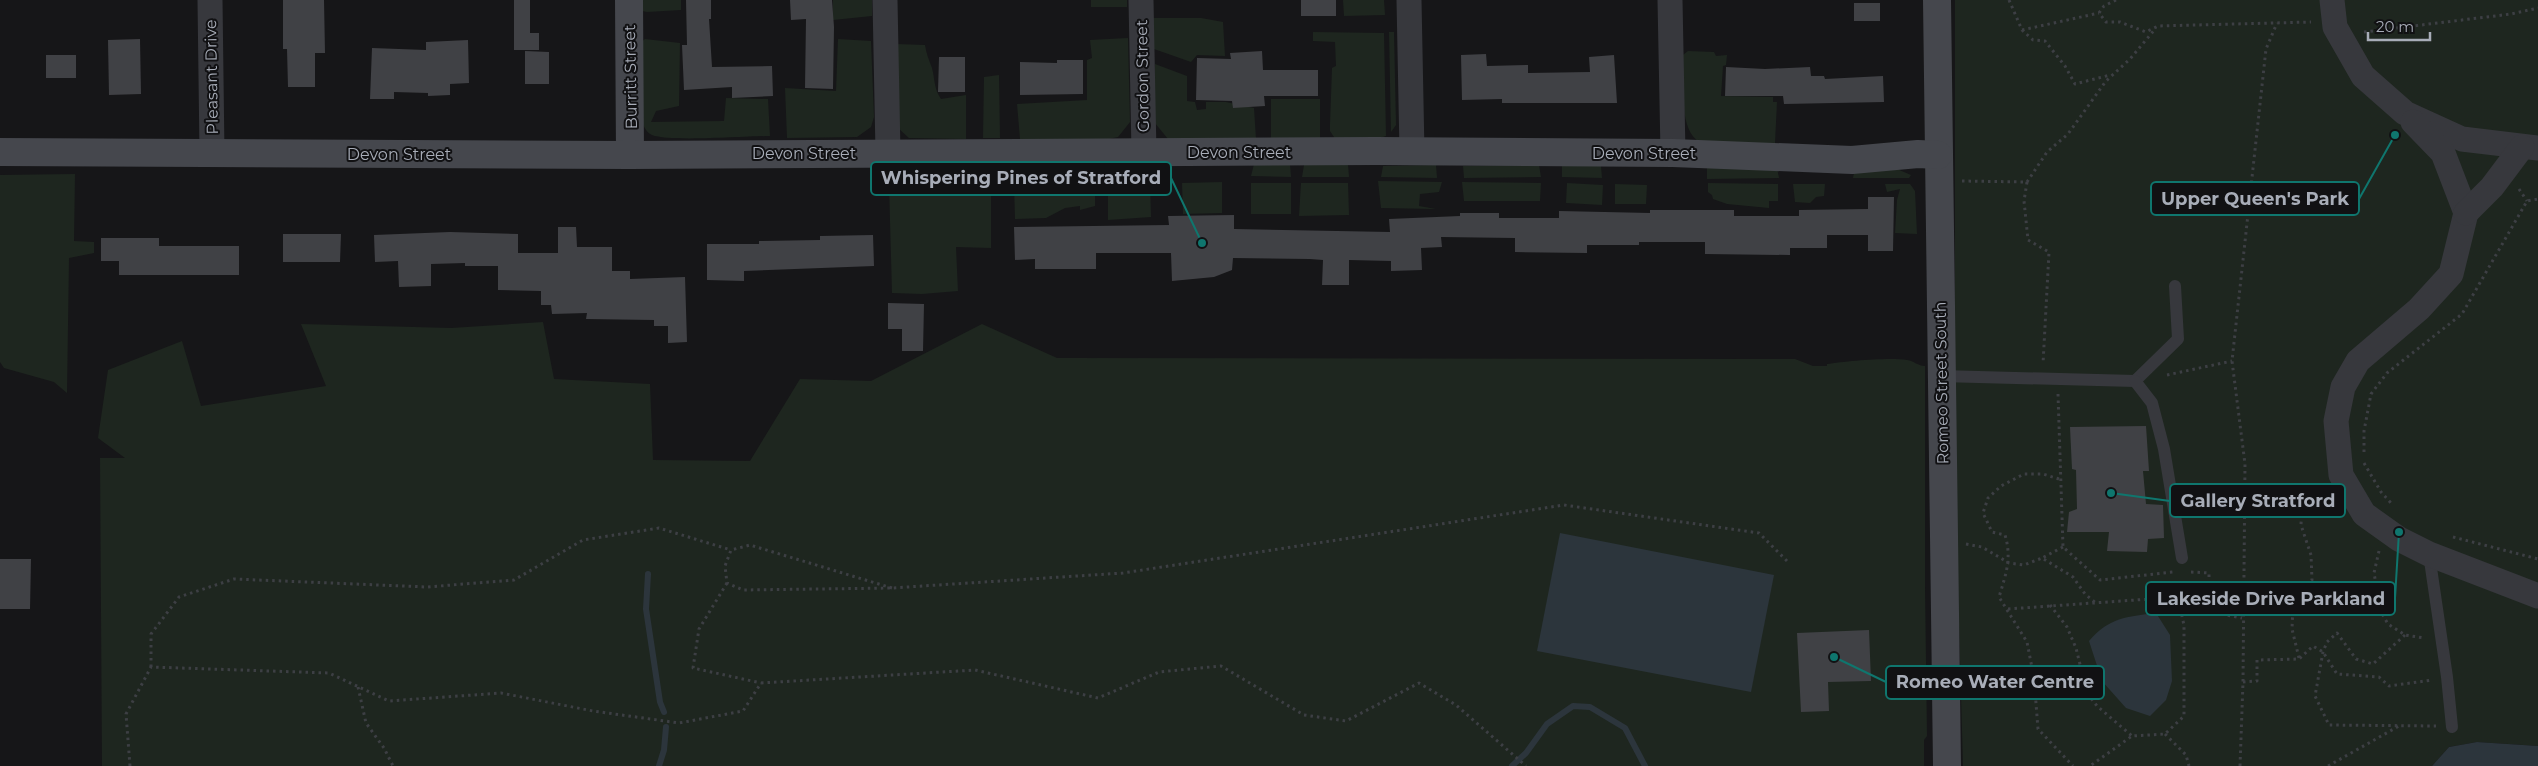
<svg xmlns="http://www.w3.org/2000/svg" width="2538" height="766" font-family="Montserrat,sans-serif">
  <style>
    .green { fill: #1e261f }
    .water { fill: #2c353c }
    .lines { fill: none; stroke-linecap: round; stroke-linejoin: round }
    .stream { stroke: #2c353c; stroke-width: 6 }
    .building { fill: #404145 }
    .path { stroke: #3d3f44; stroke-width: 3; stroke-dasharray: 2.5 4; stroke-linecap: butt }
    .lane { stroke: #37383d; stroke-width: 12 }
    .street { stroke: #37383d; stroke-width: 25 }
    .secondary { stroke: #45474d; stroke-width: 28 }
    .labels { text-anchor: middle; stroke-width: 4; stroke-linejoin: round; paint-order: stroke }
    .street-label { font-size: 16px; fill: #a8adb8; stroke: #111113 }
    .leader { fill: none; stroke: #0f766e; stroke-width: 2 }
    .callout-dot { fill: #0f766e; stroke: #111113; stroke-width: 2 }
    .callout { fill: #111113; stroke: #0f766e; stroke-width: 2 }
    .callout-label { font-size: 18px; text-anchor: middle; font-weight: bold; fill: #a8adb8 }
  </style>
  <rect width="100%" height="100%" fill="#161618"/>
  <g class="green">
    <polygon points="638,0 681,0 681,10 647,12 638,10"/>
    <polygon points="833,0 872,0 872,16 833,20"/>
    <rect x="1091" y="0" width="36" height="7"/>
    <polygon points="1343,0 1384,0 1385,15 1344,16"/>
    <polygon points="1955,0 2538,0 2538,746 2477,742 2449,747 2432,766 1963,766 1955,483"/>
    <polygon points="1151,18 1201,18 1223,22 1225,56 1197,55 1191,62 1154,49"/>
    <polygon points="1313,32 1384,33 1386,136 1373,140 1336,140 1330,131 1330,124 1332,68 1336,66 1335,42 1313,41"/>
    <polygon points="1389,32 1394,32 1396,125 1391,132"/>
    <polygon points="1128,38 1130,122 1118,137 1109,139 1020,139 1017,104 1087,100 1087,60 1092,58 1090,40"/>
    <path d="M645,39L680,43L679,106L656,111L651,122L724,121L726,98L768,99L770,136C747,136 669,142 652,135C647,133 645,128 642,123L639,44Z"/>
    <polygon points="838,39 871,41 874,117 871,127 857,137 787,138 785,88 836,91"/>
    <path d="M896,44L925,45C926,53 929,60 932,68C935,80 934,89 941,99L966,95V139L909,138L897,127Z"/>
    <path d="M1688,51L1714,52L1716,56L1727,55L1726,65L1723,66L1721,96L1773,97V102H1777L1775,143H1702C1677,133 1684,78 1683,55Z"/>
    <polygon points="1155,64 1187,76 1187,101 1195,102 1197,110 1206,109 1206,102 1226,102 1254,108 1256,139 1168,139 1155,123"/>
    <polygon points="999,75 1000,138 983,138 984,77"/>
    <polygon points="1271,99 1320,99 1320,139 1271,138"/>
    <polygon points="1254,164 1290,164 1291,177 1251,176"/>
    <polygon points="1348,164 1349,177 1302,177 1304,165"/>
    <polygon points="1436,165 1437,178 1381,177 1383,166"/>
    <polygon points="1539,165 1541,177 1464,178 1463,166"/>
    <polygon points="1562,166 1601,166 1602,178 1562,177"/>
    <polygon points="1707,167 1777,168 1779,178 1707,179"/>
    <polygon points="1855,168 1897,169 1911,175 1909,178 1853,178"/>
    <polygon points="75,174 74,241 94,242 94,253 69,258 67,393 54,382 4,368 0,362 0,175"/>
    <polygon points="1378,181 1442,182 1439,192 1420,194 1419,206 1436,209 1381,208"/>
    <polygon points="1150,182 1151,217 1108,220 1108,183"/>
    <polygon points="1222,182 1222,213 1183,214 1182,183"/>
    <polygon points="1462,182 1541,183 1540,201 1464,201"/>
    <polygon points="1095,183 1095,206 1080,210 1080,206 1065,208 1046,218 1015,219 1014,184"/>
    <rect x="1251" y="183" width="40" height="31"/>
    <polygon points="1301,183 1348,183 1349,215 1299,216"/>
    <polygon points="1567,183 1603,185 1602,205 1566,203"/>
    <polygon points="1708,183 1778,184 1778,201 1769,201 1769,208 1727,204 1713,199 1712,195 1708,192"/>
    <polygon points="889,184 991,185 991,248 956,247 958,291 922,294 892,293"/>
    <polygon points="1615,184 1647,185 1646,204 1615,204"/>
    <polygon points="1793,184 1825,184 1824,196 1816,197 1810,203 1795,202"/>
    <polygon points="1885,184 1910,184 1915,191 1917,234 1895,233 1897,200 1900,189 1887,192"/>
    <path d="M543,322L554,379L650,384L653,460L750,461L800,379L871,381L982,324L1057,358L1795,359L1813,366H1827V364C1846,361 1890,357 1907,360C1914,361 1918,366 1925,366V587L1927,736L1924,740V766H102L100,458H125L98,438L108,370L182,341L201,406L326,386L301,324L451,328Z"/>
  </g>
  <g class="water">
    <polygon points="1560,533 1774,575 1751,692 1537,651"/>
    <path d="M2156,613L2170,635L2172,681L2166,700L2150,716L2126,708L2102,681L2089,641C2110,617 2126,617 2156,613Z"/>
    <polygon points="2477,742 2538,746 2538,766 2432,766 2449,747"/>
  </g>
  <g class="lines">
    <g class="stream">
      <polyline points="648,574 646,609 660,702 664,712"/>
      <polyline points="659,766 664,750 666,727"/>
      <polyline points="1512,766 1526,753 1547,724 1573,706 1590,707 1625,728 1645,766"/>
    </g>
  </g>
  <g class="building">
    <polygon points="283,0 324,0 325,53 315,53 315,87 288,87 287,49 283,49"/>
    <polygon points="514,0 530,0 530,33 539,33 539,50 514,50"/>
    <polygon points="686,0 711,0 711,19 709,19 712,67 772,66 773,96 732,98 732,87 684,90 682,45 687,45"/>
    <polygon points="790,0 832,0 834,27 833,89 805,88 806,19 791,20"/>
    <rect x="1301" y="0" width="35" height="16"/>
    <rect x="1854" y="3" width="26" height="18"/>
    <polygon points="140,39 141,94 109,95 108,40"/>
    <polygon points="468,40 469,83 450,84 450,95 428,96 428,93 394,92 394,99 370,99 372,48 426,50 426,42"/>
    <polygon points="525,51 549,52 549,84 525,84"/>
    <polygon points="1262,51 1263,70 1318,70 1318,96 1264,96 1265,106 1233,108 1232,101 1196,100 1197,58 1231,59 1230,53"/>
    <polygon points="1486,54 1487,66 1528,65 1528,73 1590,72 1589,57 1614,55 1617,103 1502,103 1502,99 1462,100 1461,55"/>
    <rect x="46" y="55" width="30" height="23"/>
    <polygon points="939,57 965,57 965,92 938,92"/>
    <polygon points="1057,60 1083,60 1083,94 1020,95 1020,62 1057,63"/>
    <polygon points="1726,67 1765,69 1810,67 1811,76 1824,76 1825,79 1883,76 1884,102 1784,104 1783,96 1725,96"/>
    <polygon points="1868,197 1894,197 1893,251 1868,251 1868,235 1827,235 1827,248 1790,248 1790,255 1705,254 1705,242 1639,242 1639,245 1587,245 1587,253 1515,252 1515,238 1441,237 1442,247 1421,248 1422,270 1391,271 1391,261 1349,260 1349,285 1322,285 1323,260 1310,259 1233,258 1232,270 1214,277 1172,281 1171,253 1096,253 1096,269 1035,269 1035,259 1015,260 1014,227 1169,225 1168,216 1234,215 1234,229 1390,232 1389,219 1460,216 1460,213 1499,213 1499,218 1559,218 1559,211 1650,213 1650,210 1734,210 1734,216 1799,216 1799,210 1868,209"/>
    <polygon points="558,227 576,227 577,247 612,247 612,271 630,271 630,279 685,277 687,342 668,343 668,326 654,326 654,320 586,319 587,313 552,314 551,305 541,305 541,291 498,290 498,266 465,266 465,263 431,264 431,286 399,287 398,261 375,262 374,235 450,232 518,234 518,253 558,253"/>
    <polygon points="283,234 341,234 340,262 283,262"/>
    <polygon points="873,235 874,266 744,271 744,281 707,280 707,244 759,244 759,241 820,240 820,236"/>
    <polygon points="101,238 159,238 159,246 239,246 239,275 119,275 119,261 101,261"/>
    <polygon points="888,303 924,304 923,351 902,351 902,329 888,329"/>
    <polygon points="2146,426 2149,471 2143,471 2146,504 2163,505 2164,538 2148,539 2147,552 2107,551 2109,532 2067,532 2069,512 2077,509 2076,470 2072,469 2070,427"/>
    <polygon points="0,559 31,559 30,609 0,609"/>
    <polygon points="1869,630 1871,681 1828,682 1829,711 1801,712 1797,633"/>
  </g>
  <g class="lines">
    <g class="path">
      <polyline points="2009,0 2022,30 2033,40 2045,41 2065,66 2075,84 2110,75"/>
      <polyline points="2116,0 2104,6 2099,13 2106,22 2120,22 2146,32 2158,26 2311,22"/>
      <polyline points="2022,30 2099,13"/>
      <polyline points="2364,32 2511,14 2538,8"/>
      <polyline points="1962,181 2027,182 2047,152 2068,134 2106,81 2130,59 2156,28"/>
      <polyline points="2027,182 2024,201 2028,240 2049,252 2043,364"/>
      <polyline points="2519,189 2527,201"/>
      <polyline points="2167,375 2232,361"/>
      <polyline points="2058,394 2063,547 2100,580 2173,572"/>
      <polyline points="2364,452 2364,431 2371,394 2387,373 2462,314 2527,201 2538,199"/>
      <polyline points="2364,463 2381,492 2391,503"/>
      <path d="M2059,479L2043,474H2024L2001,486L1988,498L1983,513L1992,532L2005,535C2012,558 2006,574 1999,597L2027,642L2034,678L2038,729L2073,766"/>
      <polyline points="2453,537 2538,559"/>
      <polyline points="1966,544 1982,547 2009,563 2024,565 2042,558"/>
      <polyline points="2063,547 2042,558 2073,577 2085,594 2097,604"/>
      <polyline points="2379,551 2374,573 2381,612 2388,624 2405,635 2424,638"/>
      <polyline points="2191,572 2209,573 2209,604 2221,614 2242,618"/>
      <polyline points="727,583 699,629 693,668 761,683"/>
      <polyline points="892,588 750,545 731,550 725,566 727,583 743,590 892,588 1123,573 1564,505 1759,533 1787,561"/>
      <polyline points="2050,605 2067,627 2076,648 2087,693 2097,706 2132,736"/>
      <polyline points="2008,609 2164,598 2180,608 2184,625 2184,716 2165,734 2132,736 2090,766"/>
      <polyline points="2405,635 2373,664 2356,659 2337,633 2327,642 2323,652 2315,696 2329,725 2436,726"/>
      <polyline points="2299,658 2292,629 2293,604 2312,580 2311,555 2301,525 2302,503 2324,488"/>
      <polyline points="151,667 151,634 179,597 234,579 427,587 514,580 583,540 659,528 731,550"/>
      <polyline points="2243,682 2257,681 2257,660 2299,659 2313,646 2323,652 2337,674 2379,677 2389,686 2432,680"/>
      <polyline points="358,687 366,723 384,748 393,766"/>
      <polyline points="2165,734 2186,755 2189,766"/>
      <polyline points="130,766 126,714 151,667 329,673 389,701 501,693 593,711 679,723 743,711 761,683 975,670 1098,698 1159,672 1221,666 1304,715 1346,721 1419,683 1456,705 1526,766"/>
      <polyline points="2240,766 2243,682 2245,464 2232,361 2266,49 2277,23"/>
      <polyline points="2328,766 2399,726"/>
    </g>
    <g class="lane">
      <polyline points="1941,376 2135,381 2178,339 2175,286"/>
      <polyline points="2135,381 2152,403 2164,449 2182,558"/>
      <polyline points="2429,554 2447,677 2452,727"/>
    </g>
    <g class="street">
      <polyline points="210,0 212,153"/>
      <polyline points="885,0 888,153"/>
      <polyline points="1141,0 1144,153"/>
      <polyline points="1409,0 1412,152"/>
      <polyline points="1670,0 1673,153"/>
      <polyline points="2332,0 2335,27 2363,76 2405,113 2462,139 2538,148"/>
      <polyline points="2413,122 2443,153 2466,213"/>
      <polyline points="2466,213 2451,274 2419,309 2358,361 2343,387 2336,421 2341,475 2364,514 2399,539 2429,554 2538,596"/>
      <polyline points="2466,213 2492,187 2522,147"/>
    </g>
    <g class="secondary">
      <polyline points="629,0 630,155"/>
      <polyline points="1937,0 1947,766"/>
      <polyline points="0,152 630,155 1376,151 1673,153 1852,160 1918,154 1938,155"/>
    </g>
  </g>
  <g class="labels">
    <g class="street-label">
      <text transform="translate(1142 76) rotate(-91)" y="6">Gordon Street</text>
      <text transform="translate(211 77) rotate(-91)" y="6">Pleasant Drive</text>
      <text transform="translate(630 77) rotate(-91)" y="6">Burritt Street</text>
      <text x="1239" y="158">Devon Street</text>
      <text x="804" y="159">Devon Street</text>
      <text x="1644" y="159">Devon Street</text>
      <text x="399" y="160">Devon Street</text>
      <text transform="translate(1941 383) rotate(-91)" y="6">Romeo Street South</text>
    </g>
  </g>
  <path class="leader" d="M1202 243L1171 178M2395 135L2359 199M2111 493L2170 501M2399 532L2395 598M1834 657L1886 682"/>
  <g class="callout-dot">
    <circle cx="1202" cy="243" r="5"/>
    <circle cx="2395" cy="135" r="5"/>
    <circle cx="2111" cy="493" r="5"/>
    <circle cx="2399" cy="532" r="5"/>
    <circle cx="1834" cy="657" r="5"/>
  </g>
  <g class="callout">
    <rect x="871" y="162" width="300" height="33" rx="5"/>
    <rect x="2151" y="182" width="208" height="33" rx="5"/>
    <rect x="2170" y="484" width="175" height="33" rx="5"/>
    <rect x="2146" y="582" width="249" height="33" rx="5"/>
    <rect x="1886" y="666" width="218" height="33" rx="5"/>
  </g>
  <g class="callout-label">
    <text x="1021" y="184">Whispering Pines of Stratford</text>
    <text x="2255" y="205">Upper Queen's Park</text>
    <text x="2258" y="507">Gallery Stratford</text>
    <text x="2271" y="605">Lakeside Drive Parkland</text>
    <text x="1995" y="688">Romeo Water Centre</text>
  </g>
  <path d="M2368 32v8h62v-8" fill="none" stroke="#a8adb8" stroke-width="2.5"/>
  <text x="2376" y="32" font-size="15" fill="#a8adb8" stroke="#111113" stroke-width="4" paint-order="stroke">20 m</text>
</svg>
